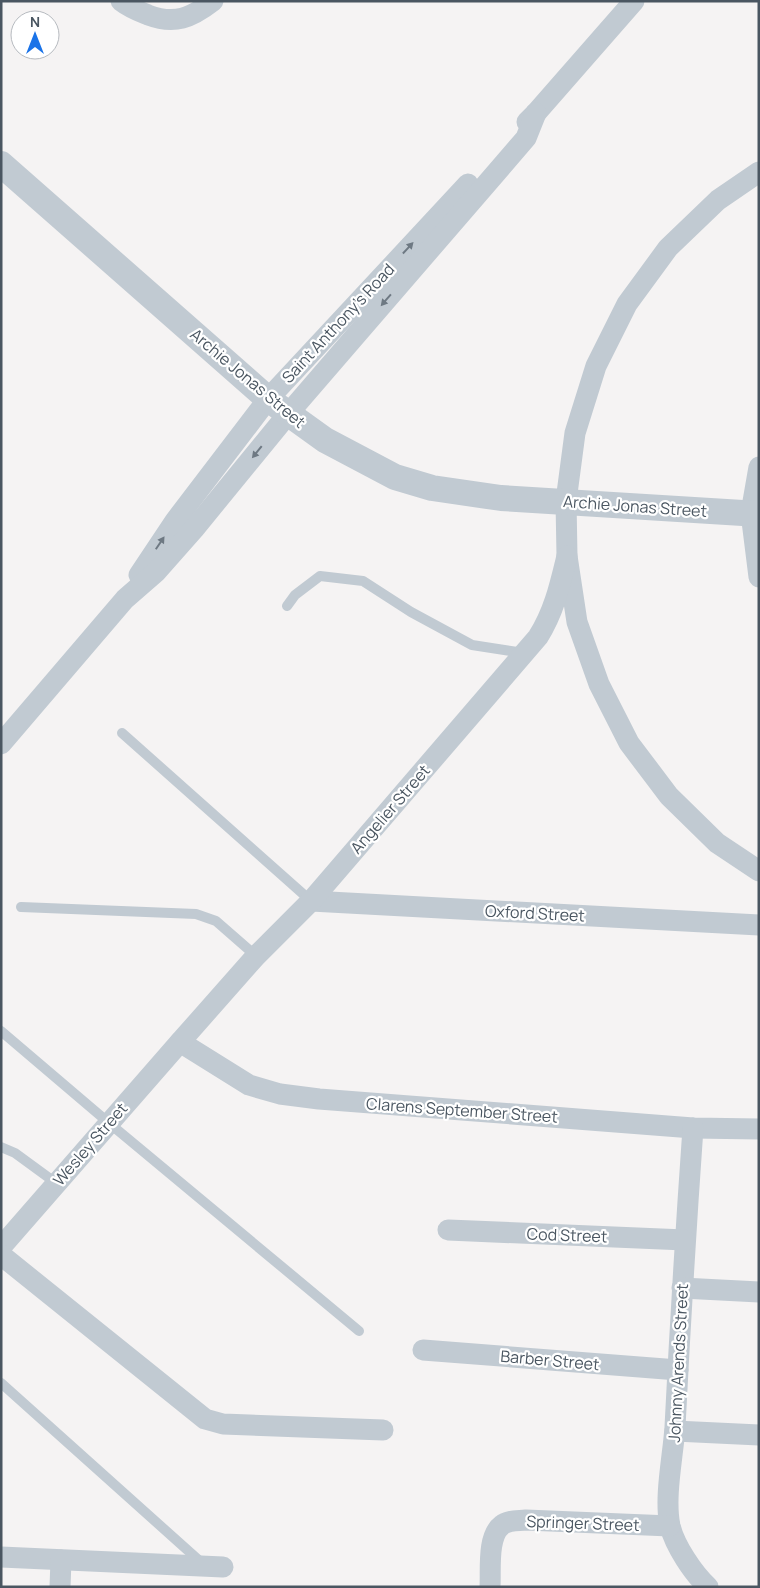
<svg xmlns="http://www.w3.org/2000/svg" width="760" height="1588" font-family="Manrope,sans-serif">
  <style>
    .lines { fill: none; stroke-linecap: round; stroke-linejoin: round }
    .service { stroke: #c1cad2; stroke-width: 10 }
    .minor { stroke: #c1cad2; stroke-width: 21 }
    .tertiary { stroke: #c1cad2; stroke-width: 26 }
    .oneway { fill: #6e7983 }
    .labels { text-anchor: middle; stroke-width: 4.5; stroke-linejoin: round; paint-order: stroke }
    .street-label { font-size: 16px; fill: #4a5661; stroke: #fff }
  </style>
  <rect width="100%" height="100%" fill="#f5f3f3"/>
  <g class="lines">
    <g class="service">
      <polyline points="287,606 295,595 320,576 363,581 411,612 472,645 524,653"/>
      <polyline points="122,733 311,901"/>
      <polyline points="21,907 196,914 216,921 256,956"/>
      <polyline points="1,1031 109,1123 359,1331"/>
      <polyline points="1,1147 15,1153 56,1183"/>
      <polyline points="1,1383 203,1564"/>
    </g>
    <g class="minor">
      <path d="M121,1C130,8 138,11 148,15C175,25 191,18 213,1"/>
      <polyline points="527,122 536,113 634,1"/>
      <polyline points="759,172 718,200 668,248 627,304 596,366 575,433 566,501 567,556 577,622 599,684 629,743 669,796 717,843 759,871"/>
      <polyline points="759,467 751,513 759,577"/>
      <polyline points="139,575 175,521 268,399 468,184"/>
      <polyline points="1,744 125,599 156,572 194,529 288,414 526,138 536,113"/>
      <polyline points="311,901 759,925"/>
      <polyline points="180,1042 249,1085 280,1094 319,1099 693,1128 759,1129"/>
      <path d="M693,1128C686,1227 680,1327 675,1427C673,1457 664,1497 670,1526C675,1546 693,1573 708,1587"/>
      <polyline points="448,1230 685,1240"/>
      <path d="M1,1247L180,1042L256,956L311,901L538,637C554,612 560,585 567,556"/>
      <polyline points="1,1255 205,1419 223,1424 383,1430"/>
      <polyline points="682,1288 759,1292"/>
      <polyline points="423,1350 678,1370"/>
      <polyline points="675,1431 759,1435"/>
      <polyline points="1,1557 223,1567"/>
      <polyline points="60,1587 61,1560"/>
      <path d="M490,1587C491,1570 487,1536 502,1525C508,1520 518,1521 526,1520L670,1526"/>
    </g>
    <polyline class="tertiary" points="1,164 268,399 325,440 395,477 432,488 501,498 759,514"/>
  </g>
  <defs><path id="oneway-solid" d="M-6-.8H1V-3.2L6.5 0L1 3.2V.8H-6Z" transform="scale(1.25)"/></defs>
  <g class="oneway">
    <use href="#oneway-solid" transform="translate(408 248) rotate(-47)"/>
    <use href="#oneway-solid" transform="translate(386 300) rotate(131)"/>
    <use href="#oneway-solid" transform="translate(257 452) rotate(129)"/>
    <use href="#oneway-solid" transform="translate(160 543) rotate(-56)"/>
  </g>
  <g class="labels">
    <g class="street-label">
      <text transform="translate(338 323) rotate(-47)" y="6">Saint Anthony's Road</text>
      <text transform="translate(248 378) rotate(40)" y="6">Archie Jonas Street</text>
      <text transform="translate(635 506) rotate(4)" y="6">Archie Jonas Street</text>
      <text transform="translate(390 809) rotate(-49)" y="6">Angelier Street</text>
      <text transform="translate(535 913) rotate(3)" y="6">Oxford Street</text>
      <text transform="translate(462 1110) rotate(4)" y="6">Clarens September Street</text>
      <text transform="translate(90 1144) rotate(-49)" y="6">Wesley Street</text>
      <text transform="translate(567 1235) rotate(2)" y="6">Cod Street</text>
      <text transform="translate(550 1360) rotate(5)" y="6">Barber Street</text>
      <text transform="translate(678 1363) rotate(-87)" y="6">Johnny Arends Street</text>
      <text transform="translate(583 1523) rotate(2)" y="6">Springer Street</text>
    </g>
  </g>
  <rect width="760" height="1588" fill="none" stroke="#4a5661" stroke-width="5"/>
  <g transform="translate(35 35)"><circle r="24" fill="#ffffff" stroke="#b7bbc0"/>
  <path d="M0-4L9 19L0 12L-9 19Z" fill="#1a73e8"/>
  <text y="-8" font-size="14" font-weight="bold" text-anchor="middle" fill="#4a5661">N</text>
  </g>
</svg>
